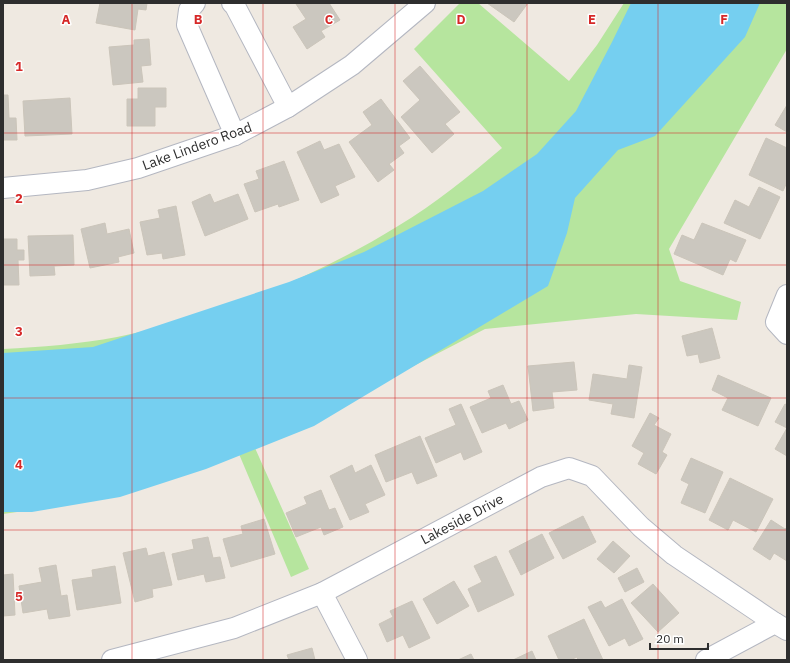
<svg xmlns="http://www.w3.org/2000/svg" width="790" height="663" font-family="'IBM Plex Sans',sans-serif">
  <style>
    .green { fill: #b6e59e }
    .water { fill: #75cff0 }
    .building { fill: #cbc7bf; stroke: #cbc5ba }
    .lines { fill: none; stroke-linecap: round; stroke-linejoin: round }
    .minor-casing { stroke: #b4b7c1; stroke-width: 22 }
    .minor { stroke: #fff; stroke-width: 20 }
    .grid { fill: none; stroke: #d62828; stroke-width: 1; stroke-opacity: 0.55 }
    .labels { text-anchor: middle; stroke-width: 3; stroke-linejoin: round; paint-order: stroke }
    .street-label { font-size: 14px; fill: #2e2e2e; stroke: #fff }
    .grid-label { font-size: 13px; text-anchor: middle; font-weight: bold; fill: #d62828; stroke: #fff; stroke-width: 3; stroke-linejoin: round; paint-order: stroke }
  </style>
  <rect width="100%" height="100%" fill="#efe9e1"/>
  <path class="green" d="M460,3H478L569,81L597,45L624,3H787V49L669,249L680,281L741,302L737,320L636,314L485,329L255,448L309,569L291,577L239,454L66,505L3,514V349C41,347 80,344 117,337C215,318 314,278 398,226C435,204 469,176 502,148L414,49Z"/>
  <polygon class="water" points="631,3 760,3 745,37 655,136 618,150 575,198 567,233 548,286 314,426 206,469 120,497 32,512 3,512 3,353 93,347 289,282 364,252 483,191 537,154 576,111 612,42"/>
  <g class="building">
    <polygon points="100,3 147,3 146,10 138,9 135,30 96,23"/>
    <polygon points="329,3 340,20 321,31 325,37 307,49 293,27 306,19 296,4"/>
    <polygon points="487,3 528,3 514,22"/>
    <polygon points="149,39 151,65 141,66 143,82 113,85 109,47 134,45 134,40"/>
    <polygon points="420,66 460,112 445,124 454,134 432,153 401,117 420,100 403,81"/>
    <polygon points="138,88 166,88 166,107 155,107 155,126 127,126 127,99 138,99"/>
    <polygon points="3,95 8,95 9,118 16,118 17,140 3,140"/>
    <polygon points="70,98 72,134 25,136 23,101"/>
    <polygon points="381,99 410,138 399,146 404,153 389,164 394,170 378,182 349,142 372,125 363,112"/>
    <polygon points="787,105 787,132 775,125"/>
    <polygon points="766,138 787,148 787,182 783,191 749,175"/>
    <polygon points="320,141 324,150 339,144 355,177 335,186 339,195 321,203 297,152"/>
    <polygon points="284,161 299,200 279,207 278,204 255,212 244,184 259,179 256,171"/>
    <polygon points="759,187 780,197 760,239 724,223 735,200 749,207"/>
    <polygon points="210,194 214,203 238,194 248,219 205,236 192,202"/>
    <polygon points="176,206 185,255 163,259 162,253 147,255 140,222 160,218 158,210"/>
    <polygon points="105,223 107,234 129,229 134,253 118,257 119,262 90,268 81,229"/>
    <polygon points="702,223 746,240 736,262 730,259 723,275 674,254 682,235 694,240"/>
    <polygon points="73,235 74,265 54,266 55,275 30,276 28,236"/>
    <polygon points="3,239 17,239 17,250 24,250 24,260 18,260 19,285 3,285"/>
    <polygon points="712,328 720,358 700,363 698,354 687,356 682,336"/>
    <polygon points="574,362 577,390 552,392 554,408 533,411 528,366"/>
    <polygon points="629,365 642,367 634,418 611,414 613,404 589,400 593,374 627,379"/>
    <polygon points="718,375 771,398 758,426 722,410 728,398 712,390"/>
    <polygon points="503,385 511,404 519,401 528,420 509,429 506,423 482,433 470,407 491,398 488,391"/>
    <polygon points="461,404 482,452 464,460 461,452 436,463 425,438 456,425 449,409"/>
    <polygon points="785,404 787,405 787,456 775,449 787,428 775,422"/>
    <polygon points="650,413 659,418 654,425 671,434 662,452 667,455 656,474 638,464 644,453 632,446"/>
    <polygon points="420,436 437,476 417,484 412,472 386,482 375,455"/>
    <polygon points="691,458 723,472 705,513 681,503 689,484 681,480"/>
    <polygon points="352,465 355,473 371,465 385,495 365,504 369,512 350,520 330,476"/>
    <polygon points="730,478 773,499 756,532 733,520 728,530 709,520"/>
    <polygon points="321,490 329,510 335,508 343,527 324,535 321,527 296,537 286,513 307,504 304,497"/>
    <polygon points="583,516 596,542 563,559 549,533"/>
    <polygon points="264,519 275,554 231,567 223,539 243,534 241,526"/>
    <polygon points="771,520 785,529 787,527 787,561 774,553 770,560 753,549"/>
    <polygon points="542,534 554,558 521,575 509,551"/>
    <polygon points="208,537 213,558 220,557 225,578 206,582 204,574 178,580 172,554 194,549 192,540"/>
    <polygon points="613,541 630,556 614,573 597,559"/>
    <polygon points="146,548 148,556 164,552 172,585 152,589 153,597 135,602 123,553"/>
    <polygon points="496,556 514,595 478,612 468,589 482,582 474,566"/>
    <polygon points="56,565 61,596 67,595 70,616 49,619 47,609 23,613 19,586 42,582 39,568"/>
    <polygon points="115,566 121,603 77,610 72,580 93,577 92,570"/>
    <polygon points="637,568 644,582 625,592 618,578"/>
    <polygon points="13,574 15,615 3,616 3,575"/>
    <polygon points="454,581 469,606 437,624 423,599"/>
    <polygon points="653,584 679,613 658,632 631,603"/>
    <polygon points="622,599 643,639 629,646 625,638 609,646 588,607 601,601 605,608"/>
    <polygon points="412,601 430,638 409,648 403,635 387,642 379,624 393,617 390,611"/>
    <polygon points="584,619 603,660 578,660 577,657 570,660 559,660 548,636"/>
    <polygon points="312,648 315,660 289,660 287,655"/>
    <polygon points="532,651 536,660 513,660"/>
    <polygon points="471,654 474,660 458,660"/>
  </g>
  <g class="lines">
    <defs>
      <g id="minor">
        <polyline points="195,3 189,10 187,25 235,135"/>
        <polyline points="232,3 235,6 288,107"/>
        <polyline points="3,188 87,180 138,168 235,135 288,107 352,65 425,3"/>
        <polyline points="787,295 776,322 787,334"/>
        <polyline points="322,593 357,660"/>
        <polyline points="112,660 234,628 322,593 541,477 569,468 592,476 641,527 674,555 775,623"/>
        <polyline points="706,660 775,623 787,630"/>
      </g>
    </defs>
    <use href="#minor" class="minor-casing"/>
    <use href="#minor" class="minor"/>
  </g>
  <path class="grid" d="M132,3V660M263,3V660M395,3V660M527,3V660M658,3V660M3,133H787M3,265H787M3,398H787M3,530H787"/>
  <g class="labels">
    <g class="street-label">
      <text transform="translate(197 146) rotate(-20)" y="5">Lake Lindero Road</text>
      <text transform="translate(462 519) rotate(-28)" y="5">Lakeside Drive</text>
    </g>
  </g>
  <g class="grid-label">
    <text x="66" y="24">A</text>
    <text x="198" y="24">B</text>
    <text x="329" y="24">C</text>
    <text x="461" y="24">D</text>
    <text x="592" y="24">E</text>
    <text x="724" y="24">F</text>
    <text x="19" y="71">1</text>
    <text x="19" y="203">2</text>
    <text x="19" y="336">3</text>
    <text x="19" y="469">4</text>
    <text x="19" y="601">5</text>
  </g>
  <rect width="790" height="663" fill="none" stroke="#2e2e2e" stroke-width="8"/>
  <path d="M650 643v6h58v-6" fill="none" stroke="#2e2e2e" stroke-width="2"/>
  <text x="656" y="643" font-size="12" fill="#2e2e2e" stroke="#ffffff" stroke-width="3" paint-order="stroke">20 m</text>
</svg>
